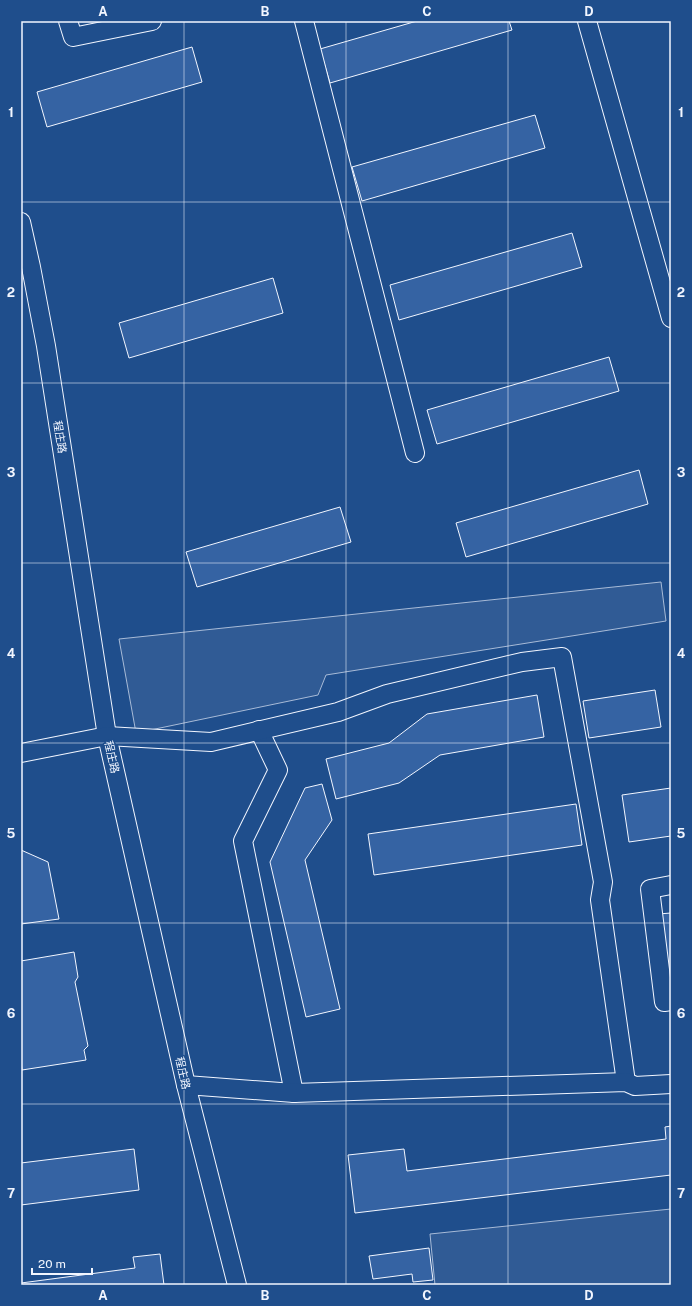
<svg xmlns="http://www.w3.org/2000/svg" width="692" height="1306" font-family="'Public Sans','Noto Sans SC',sans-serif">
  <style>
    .built { fill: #305b95; stroke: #a8bbd7 }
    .building { fill: #3563a3; stroke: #f2f6ff }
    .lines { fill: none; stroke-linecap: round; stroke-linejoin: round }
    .minor-casing { stroke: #f2f6ff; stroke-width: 20 }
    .minor { stroke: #1f4e8c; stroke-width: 18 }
    .grid { fill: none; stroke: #f2f6ff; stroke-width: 1; stroke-opacity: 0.55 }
    .labels { text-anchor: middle; stroke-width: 3; stroke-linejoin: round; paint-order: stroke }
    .street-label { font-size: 11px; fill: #f2f6ff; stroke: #1f4e8c }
    .neatline { fill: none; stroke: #f2f6ff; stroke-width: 1.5 }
    .grid-label { font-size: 13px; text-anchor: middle; font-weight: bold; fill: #f2f6ff }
  </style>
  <rect width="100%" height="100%" fill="#1f4e8c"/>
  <g class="built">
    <polygon points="661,582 666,621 326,675 318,695 136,733 119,639"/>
    <polygon points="671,1209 671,1285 435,1285 430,1234"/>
  </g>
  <g class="building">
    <polygon points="417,21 509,21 512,30 330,83 320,49"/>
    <polygon points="192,47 202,82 47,127 37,92"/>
    <polygon points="535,115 545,148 362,201 352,167"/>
    <polygon points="572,233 582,267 399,320 390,285"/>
    <polygon points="273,278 283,313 129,358 119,323"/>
    <polygon points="609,357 619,391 437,444 427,410"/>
    <polygon points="639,470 648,504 466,557 456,523"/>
    <polygon points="340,507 351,542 197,587 186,552"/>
    <polygon points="655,690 661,727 589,738 583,701"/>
    <polygon points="537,695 544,737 440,755 399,783 336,799 326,759 389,743 427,714"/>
    <polygon points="322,784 332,820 305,860 340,1009 306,1017 270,862 305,788"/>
    <polygon points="671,788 671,836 629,842 622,795"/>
    <polygon points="576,804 582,845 374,875 368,834"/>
    <polygon points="21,850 48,862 59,919 21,924"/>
    <polygon points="671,913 671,980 666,981 658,914"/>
    <polygon points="74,952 78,977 75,982 88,1046 84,1050 86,1060 22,1070 21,1062 21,961"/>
    <polygon points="671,1126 671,1175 355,1213 348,1155 404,1149 407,1171 666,1139 665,1127"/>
    <polygon points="134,1149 139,1190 21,1205 21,1163"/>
    <polygon points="429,1248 433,1280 413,1282 412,1274 373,1279 369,1256"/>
    <polygon points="160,1254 164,1285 21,1285 21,1283 135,1268 133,1257"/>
  </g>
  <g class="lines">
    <defs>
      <g id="minor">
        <polyline points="68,21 73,37 152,21"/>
        <polyline points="304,21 415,453"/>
        <polyline points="587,21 671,318"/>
        <polyline points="21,222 31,267 46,346 107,736 186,1085 237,1285"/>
        <polyline points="259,730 278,770 243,841 294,1093"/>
        <polyline points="21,753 107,736 211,742 338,712 387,694 522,662 562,657 603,882 600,900 626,1082"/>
        <polyline points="671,885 650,889 664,1002 671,1001"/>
        <polyline points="186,1085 294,1093 626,1082 635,1086 671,1084"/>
      </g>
    </defs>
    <use href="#minor" class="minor-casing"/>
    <use href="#minor" class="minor"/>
  </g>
  <path class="grid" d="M184,21V1285M346,21V1285M508,21V1285M21,202H671M21,383H671M21,563H671M21,743H671M21,923H671M21,1104H671"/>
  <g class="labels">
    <g class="street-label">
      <text transform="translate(60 437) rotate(81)" y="4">程庄路</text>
      <text transform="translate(112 757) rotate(77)" y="4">程庄路</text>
      <text transform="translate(183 1073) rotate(77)" y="4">程庄路</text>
    </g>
  </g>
  <rect width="692" height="1306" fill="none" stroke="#1f4e8c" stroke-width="44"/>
  <path d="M32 1268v6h60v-6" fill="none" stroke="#f2f6ff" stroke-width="2"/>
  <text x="38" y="1268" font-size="12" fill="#f2f6ff" stroke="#1f4e8c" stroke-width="3" paint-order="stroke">20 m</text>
  <rect x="22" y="22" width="648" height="1262" class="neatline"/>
  <g class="grid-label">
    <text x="103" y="16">A</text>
    <text x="265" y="16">B</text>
    <text x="427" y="16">C</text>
    <text x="589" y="16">D</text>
    <text x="11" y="117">1</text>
    <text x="681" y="117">1</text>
    <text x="11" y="297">2</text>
    <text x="681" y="297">2</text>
    <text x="11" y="477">3</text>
    <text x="681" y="477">3</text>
    <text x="11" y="658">4</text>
    <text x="681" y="658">4</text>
    <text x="11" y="838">5</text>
    <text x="681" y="838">5</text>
    <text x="11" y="1018">6</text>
    <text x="681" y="1018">6</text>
    <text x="11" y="1198">7</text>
    <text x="681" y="1198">7</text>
    <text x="103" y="1300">A</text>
    <text x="265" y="1300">B</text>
    <text x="427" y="1300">C</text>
    <text x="589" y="1300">D</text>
  </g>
</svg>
